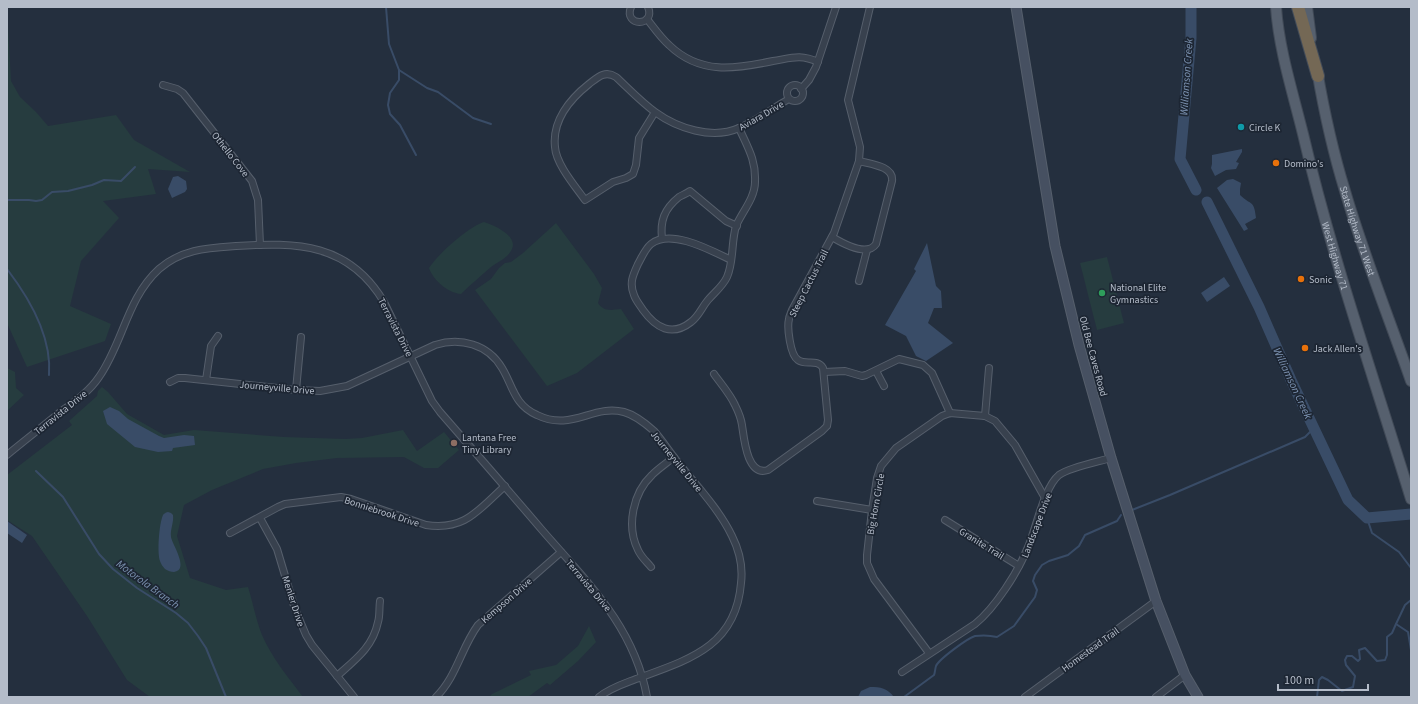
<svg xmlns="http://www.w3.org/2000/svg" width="1418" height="704" font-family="'Source Sans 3',sans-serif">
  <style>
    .green { fill: #263c3f }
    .water { fill: #394c67 }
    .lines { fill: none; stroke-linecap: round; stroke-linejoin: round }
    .stream { stroke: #394c67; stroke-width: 2 }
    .river { stroke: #394c67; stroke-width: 11 }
    .street-casing { stroke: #565f6c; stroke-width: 8 }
    .secondary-casing { stroke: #565f6c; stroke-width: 11 }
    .primary-casing { stroke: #414a57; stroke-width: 12 }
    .highway-casing { stroke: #434c59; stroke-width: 14 }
    .street { stroke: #38414e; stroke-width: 6 }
    .secondary { stroke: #465061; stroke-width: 9 }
    .primary { stroke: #56606e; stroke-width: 10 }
    .highway { stroke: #746855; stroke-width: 12 }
    .culture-dot { fill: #0f9aa8; stroke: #1d2633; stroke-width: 1.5 }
    .food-dot { fill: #e8710a; stroke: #1d2633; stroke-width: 1.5 }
    .leisure-dot { fill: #2e9e5b; stroke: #1d2633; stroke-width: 1.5 }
    .education-dot { fill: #8d6e63; stroke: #1d2633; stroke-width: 1.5 }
    .labels { text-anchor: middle; stroke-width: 3.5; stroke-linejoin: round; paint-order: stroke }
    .street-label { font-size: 10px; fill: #b4bcc9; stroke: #1d2633 }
    .poi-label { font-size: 10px; fill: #b4bcc9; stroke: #1d2633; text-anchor: start }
    .water-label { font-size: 11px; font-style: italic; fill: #7c92b1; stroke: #1d2633 }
  </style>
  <rect width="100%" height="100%" fill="#242f3e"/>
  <g class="green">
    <polygon points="7,7 11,81 20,97 36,112 48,126 116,115 134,140 190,172 148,169 156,194 103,201 119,218 81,261 70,306 111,324 105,341 27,367 7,323"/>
    <path d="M484,222C494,225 518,236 512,249C509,257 498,262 491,267C481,276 471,284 461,294C448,293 433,280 429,268C438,254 468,227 484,222Z"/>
    <path d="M556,223L594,274L602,288L598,303C604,312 611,310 621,309L634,329L577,373L547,386L475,290L491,279L499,268L505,263L511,262L523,253Z"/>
    <polygon points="1107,257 1124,323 1097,330 1080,263"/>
    <polygon points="7,368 15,372 16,388 24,395 7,411"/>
    <path d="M102,387L108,392L127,414L164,435L194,430L284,437L345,439L362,438L403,430L417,451L444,432L459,450L438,468H424L404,457L337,458L296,463L263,469L212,490L184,505L177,536L190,578L226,590L248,587C253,603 256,620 262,635C272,658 288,677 303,697H150L127,680L87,616L32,536L7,520V475L72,425L69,421L97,396L98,391Z"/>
    <polygon points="589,626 596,642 578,661 550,685 547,683 528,697 489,697 492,694 531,675 529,671 556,665 578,646"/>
  </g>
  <g class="water">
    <polygon points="1242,149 1242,152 1236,162 1239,163 1236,169 1226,170 1215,176 1211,168 1212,164 1212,155"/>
    <polygon points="178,176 186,181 187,189 185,192 172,198 168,189 173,177"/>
    <path d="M1233,179L1241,183L1240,189V195C1251,206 1254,199 1256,218L1245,224L1248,229L1244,231L1217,188L1227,180Z"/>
    <polygon points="927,243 936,286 941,291 942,308 934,308 928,323 953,343 926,361 916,356 906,336 885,325 916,271 914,269"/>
    <polygon points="1224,277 1230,286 1207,302 1201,293"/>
    <polygon points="110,407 119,411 128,419 159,436 164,438 184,435 194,436 195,445 173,448 172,451 158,452 135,447 107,424 103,411"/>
    <path d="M168,512L171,513L173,515C174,523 170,529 171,537C172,544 190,570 174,572C171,572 168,571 165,569C163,567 161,564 160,561C157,553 159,524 163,515C165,513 165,513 168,512Z"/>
    <polygon points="7,521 27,535 22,543 7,533"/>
    <path d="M870,687C881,687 887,688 894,697H858L861,691Z"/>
  </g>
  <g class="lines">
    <g class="stream">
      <polyline points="386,7 389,44 399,70 427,88 438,92 473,118 491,124"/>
      <polyline points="399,70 399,80 390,93 388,105 390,114 400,125 416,155"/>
      <polyline points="7,200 29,200 36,201 42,200 52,192 68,191 92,185 104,180 121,181 135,167"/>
      <path d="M7,269C30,299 52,337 49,375"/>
      <polyline points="36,471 63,497 99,554 113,569 137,588 176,613 188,623 198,636 206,648 226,697"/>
      <polyline points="1132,510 1170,495 1305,437 1314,428"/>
      <polyline points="1367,518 1372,533 1399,552 1411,568"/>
      <polyline points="1411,600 1405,605 1396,624 1408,632 1411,650"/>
      <path d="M904,697L934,675C935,673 935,669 936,666C939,659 968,638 975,636C983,635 989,635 997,637L1014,626L1035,597L1037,590L1033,581L1035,575L1042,565L1049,561L1068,555L1079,546L1085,535L1117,521L1121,515"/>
      <polyline points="1317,697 1319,680 1322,677 1328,680 1342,691 1353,687 1355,676 1346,665 1345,660 1347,656 1352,656 1358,661 1360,659 1359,650 1365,648 1377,661 1385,660 1387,655 1387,637 1392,633 1396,624"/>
    </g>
    <g class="river">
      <polyline points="1191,7 1191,38 1180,159 1196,190"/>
      <polyline points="1207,202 1259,307 1291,380 1348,500 1367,518 1411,514"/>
    </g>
    <defs>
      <g id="street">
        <path d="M631,7C623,27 656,27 648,7"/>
        <path d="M647,19C654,28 661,38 669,45C700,75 735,69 773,61C792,58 800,54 818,62"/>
        <polyline points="163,85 177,89 183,93 252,181 258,200 260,245"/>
        <circle cx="795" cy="93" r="8"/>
        <polyline points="801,89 809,80 816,67 836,7"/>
        <path d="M655,112L639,138L636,165L633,174L626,178L613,182L585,200C575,186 556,164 555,147C552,121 570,99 589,84C598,77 605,70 616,77C628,88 641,102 655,112C677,128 712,140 739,128C756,121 773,108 789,99"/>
        <path d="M832,237C842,243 867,257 876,244L892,181C894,166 870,164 859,161"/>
        <path d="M662,239C660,221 664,209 679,197C682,195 686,194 690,191L726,221L737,226"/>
        <path d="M731,260C712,251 671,228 651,244C645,249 642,257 638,264C633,275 629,283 634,295C636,301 640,305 643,310C656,328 672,337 691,322C699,316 702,307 708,300C714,293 723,286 727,277C734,261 731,243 736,226C742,212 755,198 755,182C756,160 748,148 739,128"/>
        <polyline points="859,281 867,250"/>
        <polyline points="876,371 884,386"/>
        <polyline points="824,372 845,371 862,376 866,375 899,359 923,365 932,373 950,413"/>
        <path d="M714,374C721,384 730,394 735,405C738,411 741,418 742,425C744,438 747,477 768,470L822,431L827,426L828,420L823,368C817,358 806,366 798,360C790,355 787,327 789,319C789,316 791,313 792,310L834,233L859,161L860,147L848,100L870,7"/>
        <polyline points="206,380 211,346 218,336"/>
        <path d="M170,382L178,378H185L296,390L320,391L347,386L435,345C460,337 488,344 502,368C513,386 514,405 537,415C572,432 592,404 624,412C635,415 645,423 654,431C662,440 669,451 677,461C696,485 719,509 732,536C739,550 743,567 741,583C736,647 688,660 636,679C623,684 610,688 599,697"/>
        <polyline points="296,390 301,337"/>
        <polyline points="985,416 989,368"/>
        <path d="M7,455C24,441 42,427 59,413C74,402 89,392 99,377C123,343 127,298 159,269C182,249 207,248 236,246C297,242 349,243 384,302L432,401L440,412C474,451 508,490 542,530C587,582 634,626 647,697"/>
        <polyline points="817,501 872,510"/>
        <polyline points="260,518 277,549 295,609 306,635 312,645 354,697"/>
        <polyline points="945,520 1019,566"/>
        <path d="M230,533L278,507L285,504L341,497L351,499L426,525C465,531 478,510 505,486"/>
        <path d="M651,567C647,562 641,557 638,550C626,526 633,493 652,475C659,468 667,463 674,457"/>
        <polyline points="929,653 874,579 867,563 867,555 872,510 877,478 881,466 896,448 942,416 950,413 985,416 995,421 1015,445 1045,498"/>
        <path d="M902,672L975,624C995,608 1018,572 1028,547C1036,529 1044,487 1059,475C1070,467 1097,462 1111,458"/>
        <path d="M337,676C355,660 373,647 378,622C380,616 379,608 380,601"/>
        <path d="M436,697C457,676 461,648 478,625L561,552"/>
        <polyline points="1025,697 1156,601"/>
        <polyline points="1156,697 1185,675"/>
      </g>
      <polyline id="secondary" points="1016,7 1055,246 1079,345 1111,458 1156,601 1185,675 1198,697"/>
      <g id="primary">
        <path id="s1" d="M1276,7C1279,50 1293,93 1303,134C1332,258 1374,378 1411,499"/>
        <polyline points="1307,7 1311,38"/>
        <path id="s2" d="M1317,70C1324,111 1333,152 1345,191C1364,256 1389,318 1411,381"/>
      </g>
      <polyline id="highway" points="1298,7 1318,76"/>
    </defs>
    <use href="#street" class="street-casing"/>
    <use href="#secondary" class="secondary-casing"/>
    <use href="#primary" class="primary-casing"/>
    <use href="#highway" class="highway-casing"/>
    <use href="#street" class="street"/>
    <use href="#secondary" class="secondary"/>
    <use href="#primary" class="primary"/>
    <use href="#highway" class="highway"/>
  </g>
  <circle class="culture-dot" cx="1241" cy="127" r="4"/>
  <g class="food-dot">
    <circle cx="1276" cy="163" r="4"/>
    <circle cx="1301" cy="279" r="4"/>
    <circle cx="1305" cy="348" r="4"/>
  </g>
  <circle class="leisure-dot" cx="1102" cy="293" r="4"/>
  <circle class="education-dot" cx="454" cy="443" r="4"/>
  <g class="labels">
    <g class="street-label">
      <text transform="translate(761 115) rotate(-30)" y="4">Aviara Drive</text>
      <text transform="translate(231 154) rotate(52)" y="4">Othello Cove</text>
      <text dy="4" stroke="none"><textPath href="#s2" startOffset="166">State Highway 71 West</textPath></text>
      <text dy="4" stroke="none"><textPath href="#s1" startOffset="256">West Highway 71</textPath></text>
      <text transform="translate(808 283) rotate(-63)" y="4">Steep Cactus Trail</text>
      <text transform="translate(396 327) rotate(63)" y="4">Terravista Drive</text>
      <text transform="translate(1094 356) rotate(75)" y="4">Old Bee Caves Road</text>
      <text transform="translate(277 387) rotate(5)" y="4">Journeyville Drive</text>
      <text transform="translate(60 412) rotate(-39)" y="4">Terravista Drive</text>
      <text transform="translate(677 461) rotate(51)" y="4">Journeyville Drive</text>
      <text transform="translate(875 504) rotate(-80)" y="4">Big Horn Circle</text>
      <text transform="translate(382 511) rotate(18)" y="4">Bonniebrook Drive</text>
      <text transform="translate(1036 525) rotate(-69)" y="4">Landscape Drive</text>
      <text transform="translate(982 543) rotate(32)" y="4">Granite Trail</text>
      <text transform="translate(589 585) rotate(50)" y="4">Terravista Drive</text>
      <text transform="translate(506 600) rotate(-41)" y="4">Kempson Drive</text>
      <text transform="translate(294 601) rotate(72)" y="4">Menler Drive</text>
      <text transform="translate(1090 649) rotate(-36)" y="4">Homestead Trail</text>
    </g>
    <g class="poi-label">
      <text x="1249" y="131">Circle K</text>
      <text x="1284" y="167">Domino's</text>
      <text x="1309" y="283">Sonic</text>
      <text x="1110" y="291">National Elite<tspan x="1110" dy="12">Gymnastics</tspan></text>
      <text x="1313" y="352">Jack Allen's</text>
      <text x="462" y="441">Lantana Free<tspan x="462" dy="12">Tiny Library</tspan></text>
    </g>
    <g class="water-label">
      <text transform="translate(1186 77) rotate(-86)" y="4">Williamson Creek</text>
      <text transform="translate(1293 383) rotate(65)" y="4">Williamson Creek</text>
      <text transform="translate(148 584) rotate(36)" y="4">Motorola Branch</text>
    </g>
  </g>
  <rect width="1418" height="704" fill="none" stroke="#b4bcc9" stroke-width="16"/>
  <path d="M1278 684v6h90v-6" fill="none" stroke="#b4bcc9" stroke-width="2"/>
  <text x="1284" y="684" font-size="12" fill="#b4bcc9" stroke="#1d2633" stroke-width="3" paint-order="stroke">100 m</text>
</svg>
